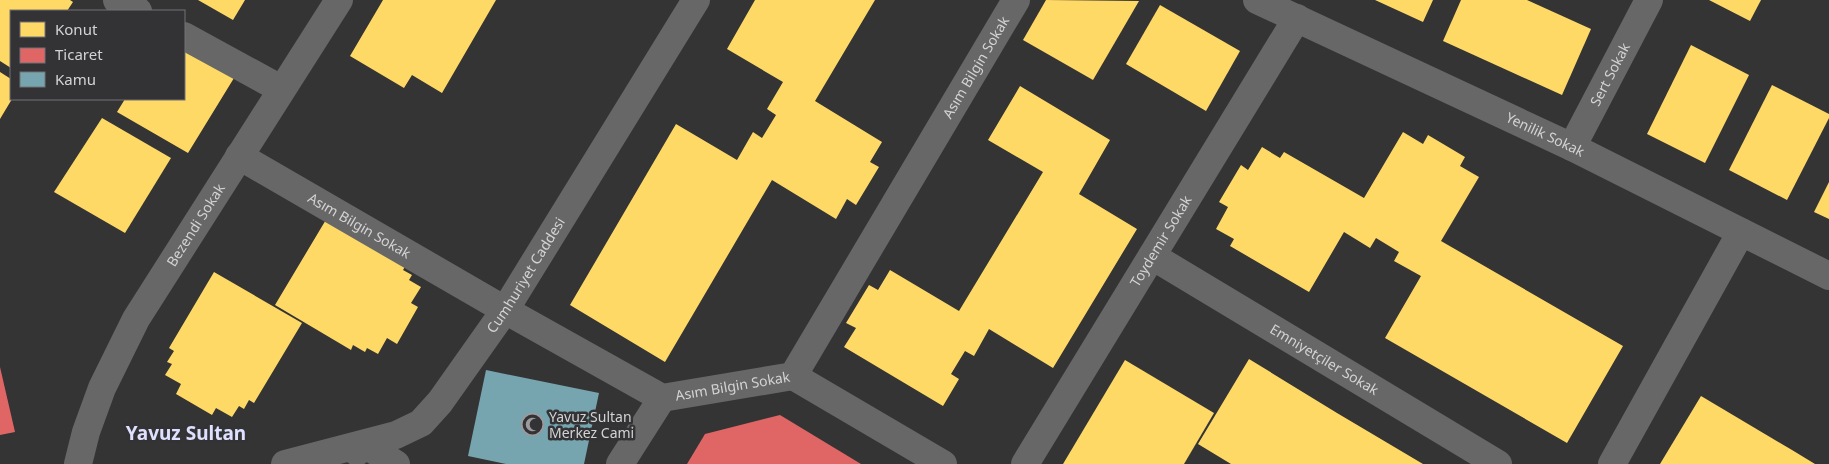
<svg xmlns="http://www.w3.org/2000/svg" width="1829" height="464" font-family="'Noto Sans',sans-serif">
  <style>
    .homes { fill: #ffd966 }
    .shops { fill: #e06666 }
    .public { fill: #76a5af }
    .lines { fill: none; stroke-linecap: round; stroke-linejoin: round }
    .minor { stroke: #676767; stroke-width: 28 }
    .labels { text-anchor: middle; stroke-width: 5; stroke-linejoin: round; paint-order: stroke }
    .street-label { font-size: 14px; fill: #d3d3d5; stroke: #333336 }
    .poi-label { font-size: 14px; fill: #d3d3d5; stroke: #333336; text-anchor: start }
    .district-label { font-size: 19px; font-weight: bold; fill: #dfe0fe; stroke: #333336 }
  </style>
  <rect width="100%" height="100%" fill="#343435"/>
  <g class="homes">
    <polygon points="0,0 70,0 73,2 67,11 11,11 11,68 0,61"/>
    <polygon points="198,0 245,0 233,20"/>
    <polygon points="383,0 496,0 442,93 412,75 404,88 350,56"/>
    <polygon points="755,0 875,0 815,101 882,142 870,162 879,167 856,205 847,199 836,219 772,180 665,362 570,305 676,124 737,160 753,132 762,138 776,115 767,109 783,82 727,49"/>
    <polygon points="1046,0 1139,1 1093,80 1023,40"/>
    <polygon points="1375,0 1433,0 1423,22"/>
    <polygon points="1461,0 1527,0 1591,29 1562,95 1443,41"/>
    <polygon points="1709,0 1761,0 1750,21"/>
    <polygon points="1160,5 1240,51 1206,111 1126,64"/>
    <polygon points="1691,45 1749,75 1705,163 1647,134"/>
    <polygon points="184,49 234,78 188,153 117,112 125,99 184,99"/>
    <polygon points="0,72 11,79 12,99 0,119"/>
    <polygon points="1772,85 1829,114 1829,118 1787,200 1729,170"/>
    <polygon points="1020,86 1110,140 1079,194 1137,229 1053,368 989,329 974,356 965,351 951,374 959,379 943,406 844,347 856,328 846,323 869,285 878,290 890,270 959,311 1043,172 988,140"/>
    <polygon points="102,118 171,158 125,233 54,192"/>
    <polygon points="1403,132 1423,144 1428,135 1465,157 1460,166 1479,177 1441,241 1623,346 1567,443 1385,338 1421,276 1394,261 1399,252 1376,238 1370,248 1344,232 1309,292 1230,246 1234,239 1216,229 1228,207 1219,202 1241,165 1248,170 1262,147 1280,158 1284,152 1364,198"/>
    <polygon points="1829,182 1829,219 1814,212"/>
    <polygon points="327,218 406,265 403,270 412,275 409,280 421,287 411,303 418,307 397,344 387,338 378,354 367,348 365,352 353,345 351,350 275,305"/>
    <polygon points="214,272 302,323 254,403 249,400 244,409 239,406 232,417 216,408 212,415 176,394 181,384 165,375 172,364 167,362 174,351 169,348"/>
    <polygon points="1249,359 1337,413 1423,464 1231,464 1198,444"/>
    <polygon points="1125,360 1214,413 1184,464 1063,464"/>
    <polygon points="1701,396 1792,450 1815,464 1660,464"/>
  </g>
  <g class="shops">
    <polygon points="0,367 15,432 0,435"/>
    <polygon points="780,415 861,464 687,464 705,434"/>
  </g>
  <polygon class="public" points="486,370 599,393 584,464 506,464 468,456"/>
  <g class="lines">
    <g class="minor">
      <polyline points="117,0 138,11"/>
      <path id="s1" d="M1257,0L1572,147L1829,276"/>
      <polyline points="184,36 281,89"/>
      <path id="s2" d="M1572,147L1649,0"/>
      <path id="s3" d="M239,156L505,310L662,398L793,376L1016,0"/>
      <path id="s4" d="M1152,256L1498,464"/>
      <polyline points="793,376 943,464"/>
      <polyline points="357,452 364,444 396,464"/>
      <path id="s5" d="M78,464L86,432L102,388L136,319L339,0"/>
      <path id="s6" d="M285,464L396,435L421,423L440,402L505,310L696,0"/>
      <polyline points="620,464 662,398"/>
      <path id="s7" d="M1025,464L1297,18"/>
      <polyline points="1612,464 1741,232"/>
    </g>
  </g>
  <defs>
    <symbol id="mosque-ring" viewBox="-11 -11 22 22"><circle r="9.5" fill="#333336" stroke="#9b9b9d" stroke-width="1.5"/><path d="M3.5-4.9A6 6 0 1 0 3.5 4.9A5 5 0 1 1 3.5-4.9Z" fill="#9b9b9d"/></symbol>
  </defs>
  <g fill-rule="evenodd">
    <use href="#mosque-ring" x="520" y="412" width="25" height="25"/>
  </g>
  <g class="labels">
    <g class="street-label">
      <text dy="5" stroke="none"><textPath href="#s3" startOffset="979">Asım Bilgin Sokak</textPath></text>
      <text dy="5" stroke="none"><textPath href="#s2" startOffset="82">Sert Sokak</textPath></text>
      <text dy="5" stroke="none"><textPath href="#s1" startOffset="318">Yenilik Sokak</textPath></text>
      <text dy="5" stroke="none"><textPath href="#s5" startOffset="268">Bezendi Sokak</textPath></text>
      <text dy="5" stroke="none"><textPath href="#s3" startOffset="139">Asım Bilgin Sokak</textPath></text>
      <text dy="5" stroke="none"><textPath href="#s7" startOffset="261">Toydemir Sokak</textPath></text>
      <text dy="5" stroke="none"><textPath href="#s6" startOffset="324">Cumhuriyet Caddesi</textPath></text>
      <text dy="5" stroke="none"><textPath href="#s4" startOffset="201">Emniyetçiler Sokak</textPath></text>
      <text dy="5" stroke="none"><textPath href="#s3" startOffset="559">Asım Bilgin Sokak</textPath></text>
    </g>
    <g class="poi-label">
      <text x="549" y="422">Yavuz Sultan<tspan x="549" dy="16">Merkez Cami</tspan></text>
    </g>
    <g class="district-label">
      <text x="186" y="440">Yavuz Sultan</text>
    </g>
  </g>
  <rect x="10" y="10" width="175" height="90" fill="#333336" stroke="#737376"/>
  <rect x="20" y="22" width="25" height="15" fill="#ffd966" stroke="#737376"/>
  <text x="55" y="35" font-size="15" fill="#d3d3d5">Konut</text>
  <rect x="20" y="48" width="25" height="15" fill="#e06666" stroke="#737376"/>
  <text x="55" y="60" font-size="15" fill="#d3d3d5">Ticaret</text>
  <rect x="20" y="72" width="25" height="15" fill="#76a5af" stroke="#737376"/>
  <text x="55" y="85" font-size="15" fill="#d3d3d5">Kamu</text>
</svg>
